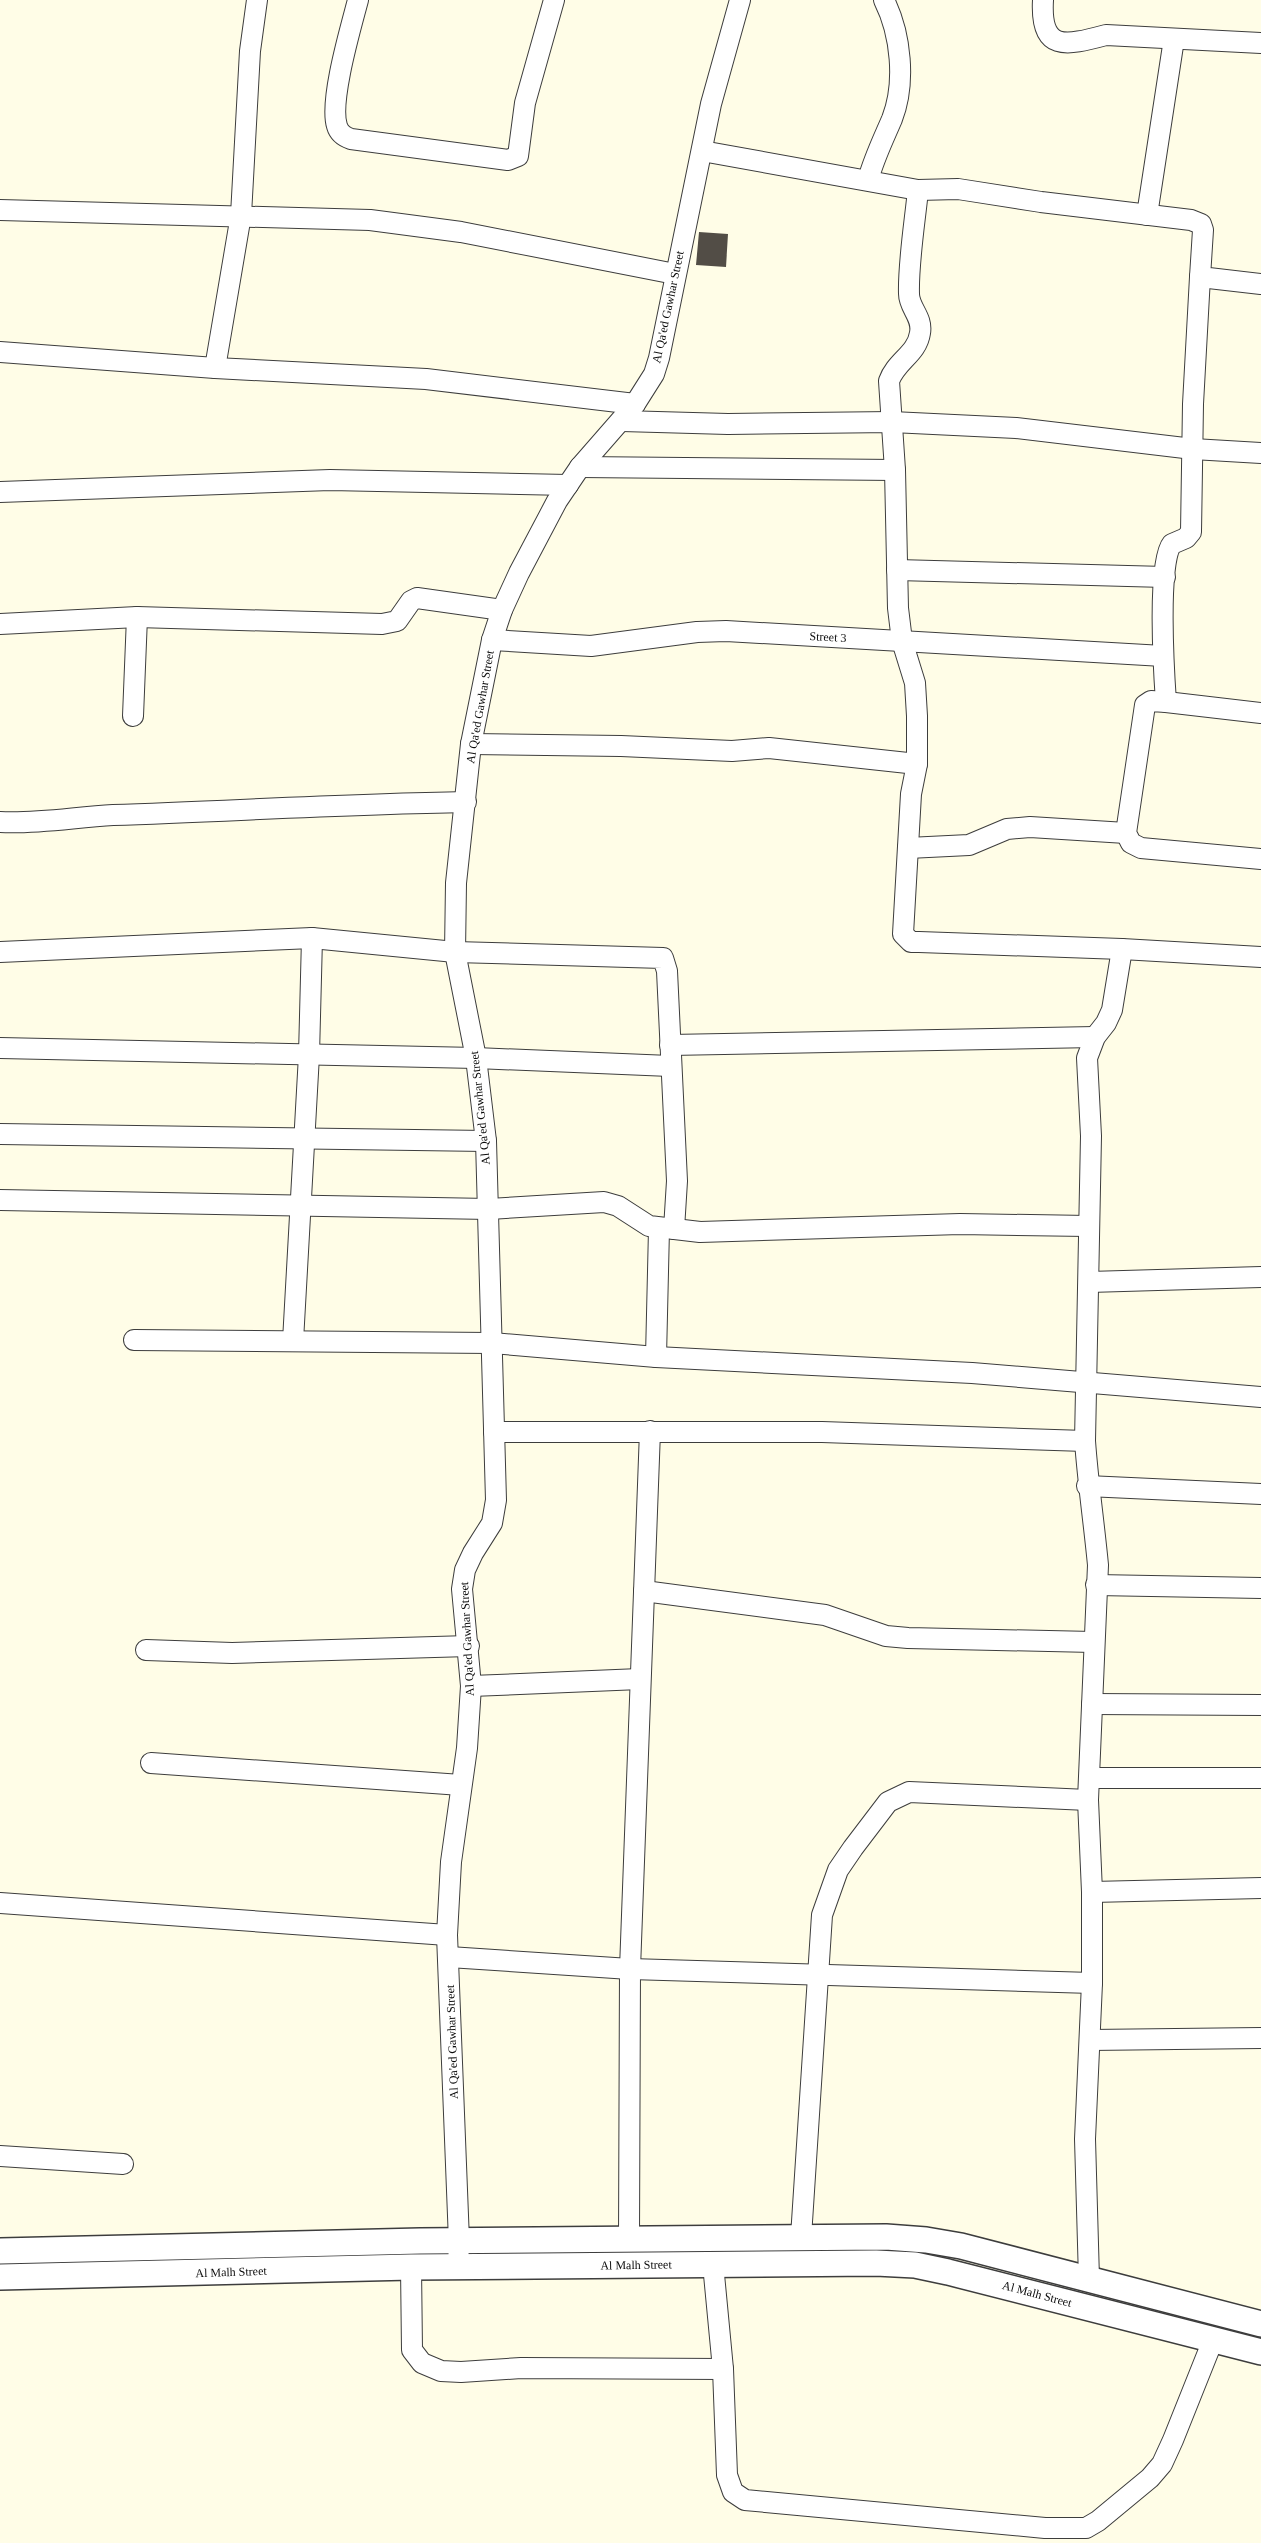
<svg xmlns="http://www.w3.org/2000/svg" width="1261" height="2543" font-family="'Times New Roman',serif">
  <style>
    .building { fill: #524d46 }
    .lines { fill: none; stroke-linecap: round; stroke-linejoin: round }
    .minor-casing { stroke: #3d3d3d; stroke-width: 22 }
    .tertiary-casing { stroke: #3d3d3d; stroke-width: 28 }
    .minor { stroke: #fff; stroke-width: 20 }
    .tertiary { stroke: #fff; stroke-width: 25 }
    .labels { text-anchor: middle; stroke-width: 5; stroke-linejoin: round; paint-order: stroke }
    .street-label { font-size: 12px; fill: #0a0a0a; stroke: #fff }
  </style>
  <rect width="100%" height="100%" fill="#fffde7"/>
  <polygon class="building" points="699,232 728,234 726,267 696,265"/>
  <g class="lines">
    <defs>
      <g id="minor">
        <path d="M358,0C351,27 329,101 337,126C339,133 345,137 351,139L508,160L518,156L525,103L554,0"/>
        <path d="M1043,0C1040,52 1065,46 1106,35L1261,43"/>
        <polyline points="702,151 918,190 958,189 1041,202 1191,220 1201,224 1203,230 1200,277 1261,284"/>
        <path d="M868,180C874,158 883,140 892,119C906,83 901,34 884,0"/>
        <path d="M918,190C915,221 908,263 909,294C909,308 923,317 920,333C917,354 896,361 889,381L895,470L898,608L902,641L915,683L917,716V764L911,794L903,934L911,942H919L1122,949L1261,957"/>
        <polyline points="0,210 370,220 461,232 675,274"/>
        <polyline points="1147,215 1174,39"/>
        <polyline points="0,352 215,368 426,379 635,404"/>
        <polyline points="215,368 241,215 250,51 257,0"/>
        <polyline points="622,421 728,424 892,422 1016,428 1193,449 1261,453"/>
        <polyline points="580,467 895,470"/>
        <polyline points="0,492 330,480 568,485"/>
        <polyline points="897,570 1165,577"/>
        <polyline points="0,624 137,617 382,624 397,621 411,601 417,598 502,610"/>
        <polyline points="492,640 591,646 697,632 726,631 1163,656"/>
        <path d="M1166,702C1164,674 1157,562 1172,544L1186,538L1191,532L1193,404L1200,277"/>
        <polyline points="1261,713 1166,702 1151,701 1145,705 1126,833 1131,843 1141,848 1261,859"/>
        <polyline points="133,716 137,617"/>
        <polyline points="471,744 621,746 732,751 769,748 917,764"/>
        <path d="M0,822C38,824 75,817 113,815C231,811 348,804 466,802"/>
        <polyline points="908,848 969,845 1007,829 1030,827 1126,833"/>
        <polyline points="0,952 312,938 455,952 663,958 667,971 677,1181 674,1229"/>
        <polyline points="670,1045 1095,1037"/>
        <polyline points="0,1048 476,1058 670,1066"/>
        <polyline points="0,1134 486,1141"/>
        <polyline points="0,1200 489,1209 604,1202 618,1206 649,1226 700,1232 960,1224 1088,1226"/>
        <polyline points="1089,1282 1261,1277"/>
        <polyline points="134,1340 492,1343 656,1357 972,1373 1261,1397"/>
        <polyline points="293,1341 309,1055 312,938"/>
        <polyline points="656,1357 659,1229"/>
        <polyline points="494,1432 822,1432 1085,1441"/>
        <polyline points="1087,1486 1261,1494"/>
        <polyline points="1096,1585 1261,1588"/>
        <polyline points="644,1591 825,1615 886,1636 908,1638 1093,1642"/>
        <polyline points="146,1650 232,1653 469,1646"/>
        <polyline points="471,1686 640,1679"/>
        <polyline points="1092,1704 1261,1705"/>
        <polyline points="151,1763 461,1785"/>
        <polyline points="1090,1778 1261,1778"/>
        <polyline points="1092,1892 1261,1888"/>
        <polyline points="0,1903 447,1935"/>
        <polyline points="449,1957 630,1969 1092,1983"/>
        <polyline points="1090,2040 1261,2038"/>
        <polyline points="0,2156 123,2164"/>
        <polyline points="801,2237 822,1915 838,1870 853,1848 888,1802 909,1792 1088,1800"/>
        <polyline points="629,2240 630,1969 650,1431"/>
        <polyline points="713,2264 723,2369 727,2475 733,2492 745,2500 1045,2528 1086,2528 1098,2521 1150,2478 1162,2464 1173,2440 1213,2340"/>
        <polyline points="411,2267 412,2350 422,2363 441,2371 461,2372 521,2368 723,2369"/>
        <polyline points="458,2268 459,2241 447,1935 451,1862 467,1748 471,1686 462,1589 465,1570 473,1553 492,1523 496,1500 486,1141 476,1058 455,952 456,883 471,744 492,640 502,610 519,573 557,501 580,467 635,404 654,374 659,358 711,104 740,0"/>
        <path d="M1089,2279L1085,2139L1092,1983V1892L1088,1800L1098,1565C1094,1523 1088,1483 1085,1441L1091,1136L1087,1058L1095,1037L1106,1023L1112,1010L1122,949"/>
      </g>
      <g id="tertiary">
        <polyline points="0,2251 420,2241 886,2237 926,2240 961,2246 1261,2324"/>
        <polyline points="0,2277 411,2267 876,2263 915,2265 948,2272 1261,2352"/>
      </g>
    </defs>
    <use href="#minor" class="minor-casing"/>
    <use href="#tertiary" class="tertiary-casing"/>
    <use href="#minor" class="minor"/>
    <use href="#tertiary" class="tertiary"/>
  </g>
  <g class="labels">
    <g class="street-label">
      <text transform="translate(668 307) rotate(-78)" y="4">Al Qa'ed Gawhar Street</text>
      <text transform="translate(828 637) rotate(3)" y="4">Street 3</text>
      <text transform="translate(480 707) rotate(-80)" y="4">Al Qa'ed Gawhar Street</text>
      <text transform="translate(480 1108) rotate(-96)" y="4">Al Qa'ed Gawhar Street</text>
      <text transform="translate(467 1639) rotate(-93)" y="4">Al Qa'ed Gawhar Street</text>
      <text transform="translate(452 2042) rotate(-92)" y="4">Al Qa'ed Gawhar Street</text>
      <text transform="translate(636 2265) rotate(-1)" y="4">Al Malh Street</text>
      <text transform="translate(231 2272) rotate(-2)" y="4">Al Malh Street</text>
      <text transform="translate(1037 2294) rotate(15)" y="4">Al Malh Street</text>
    </g>
  </g>
</svg>
